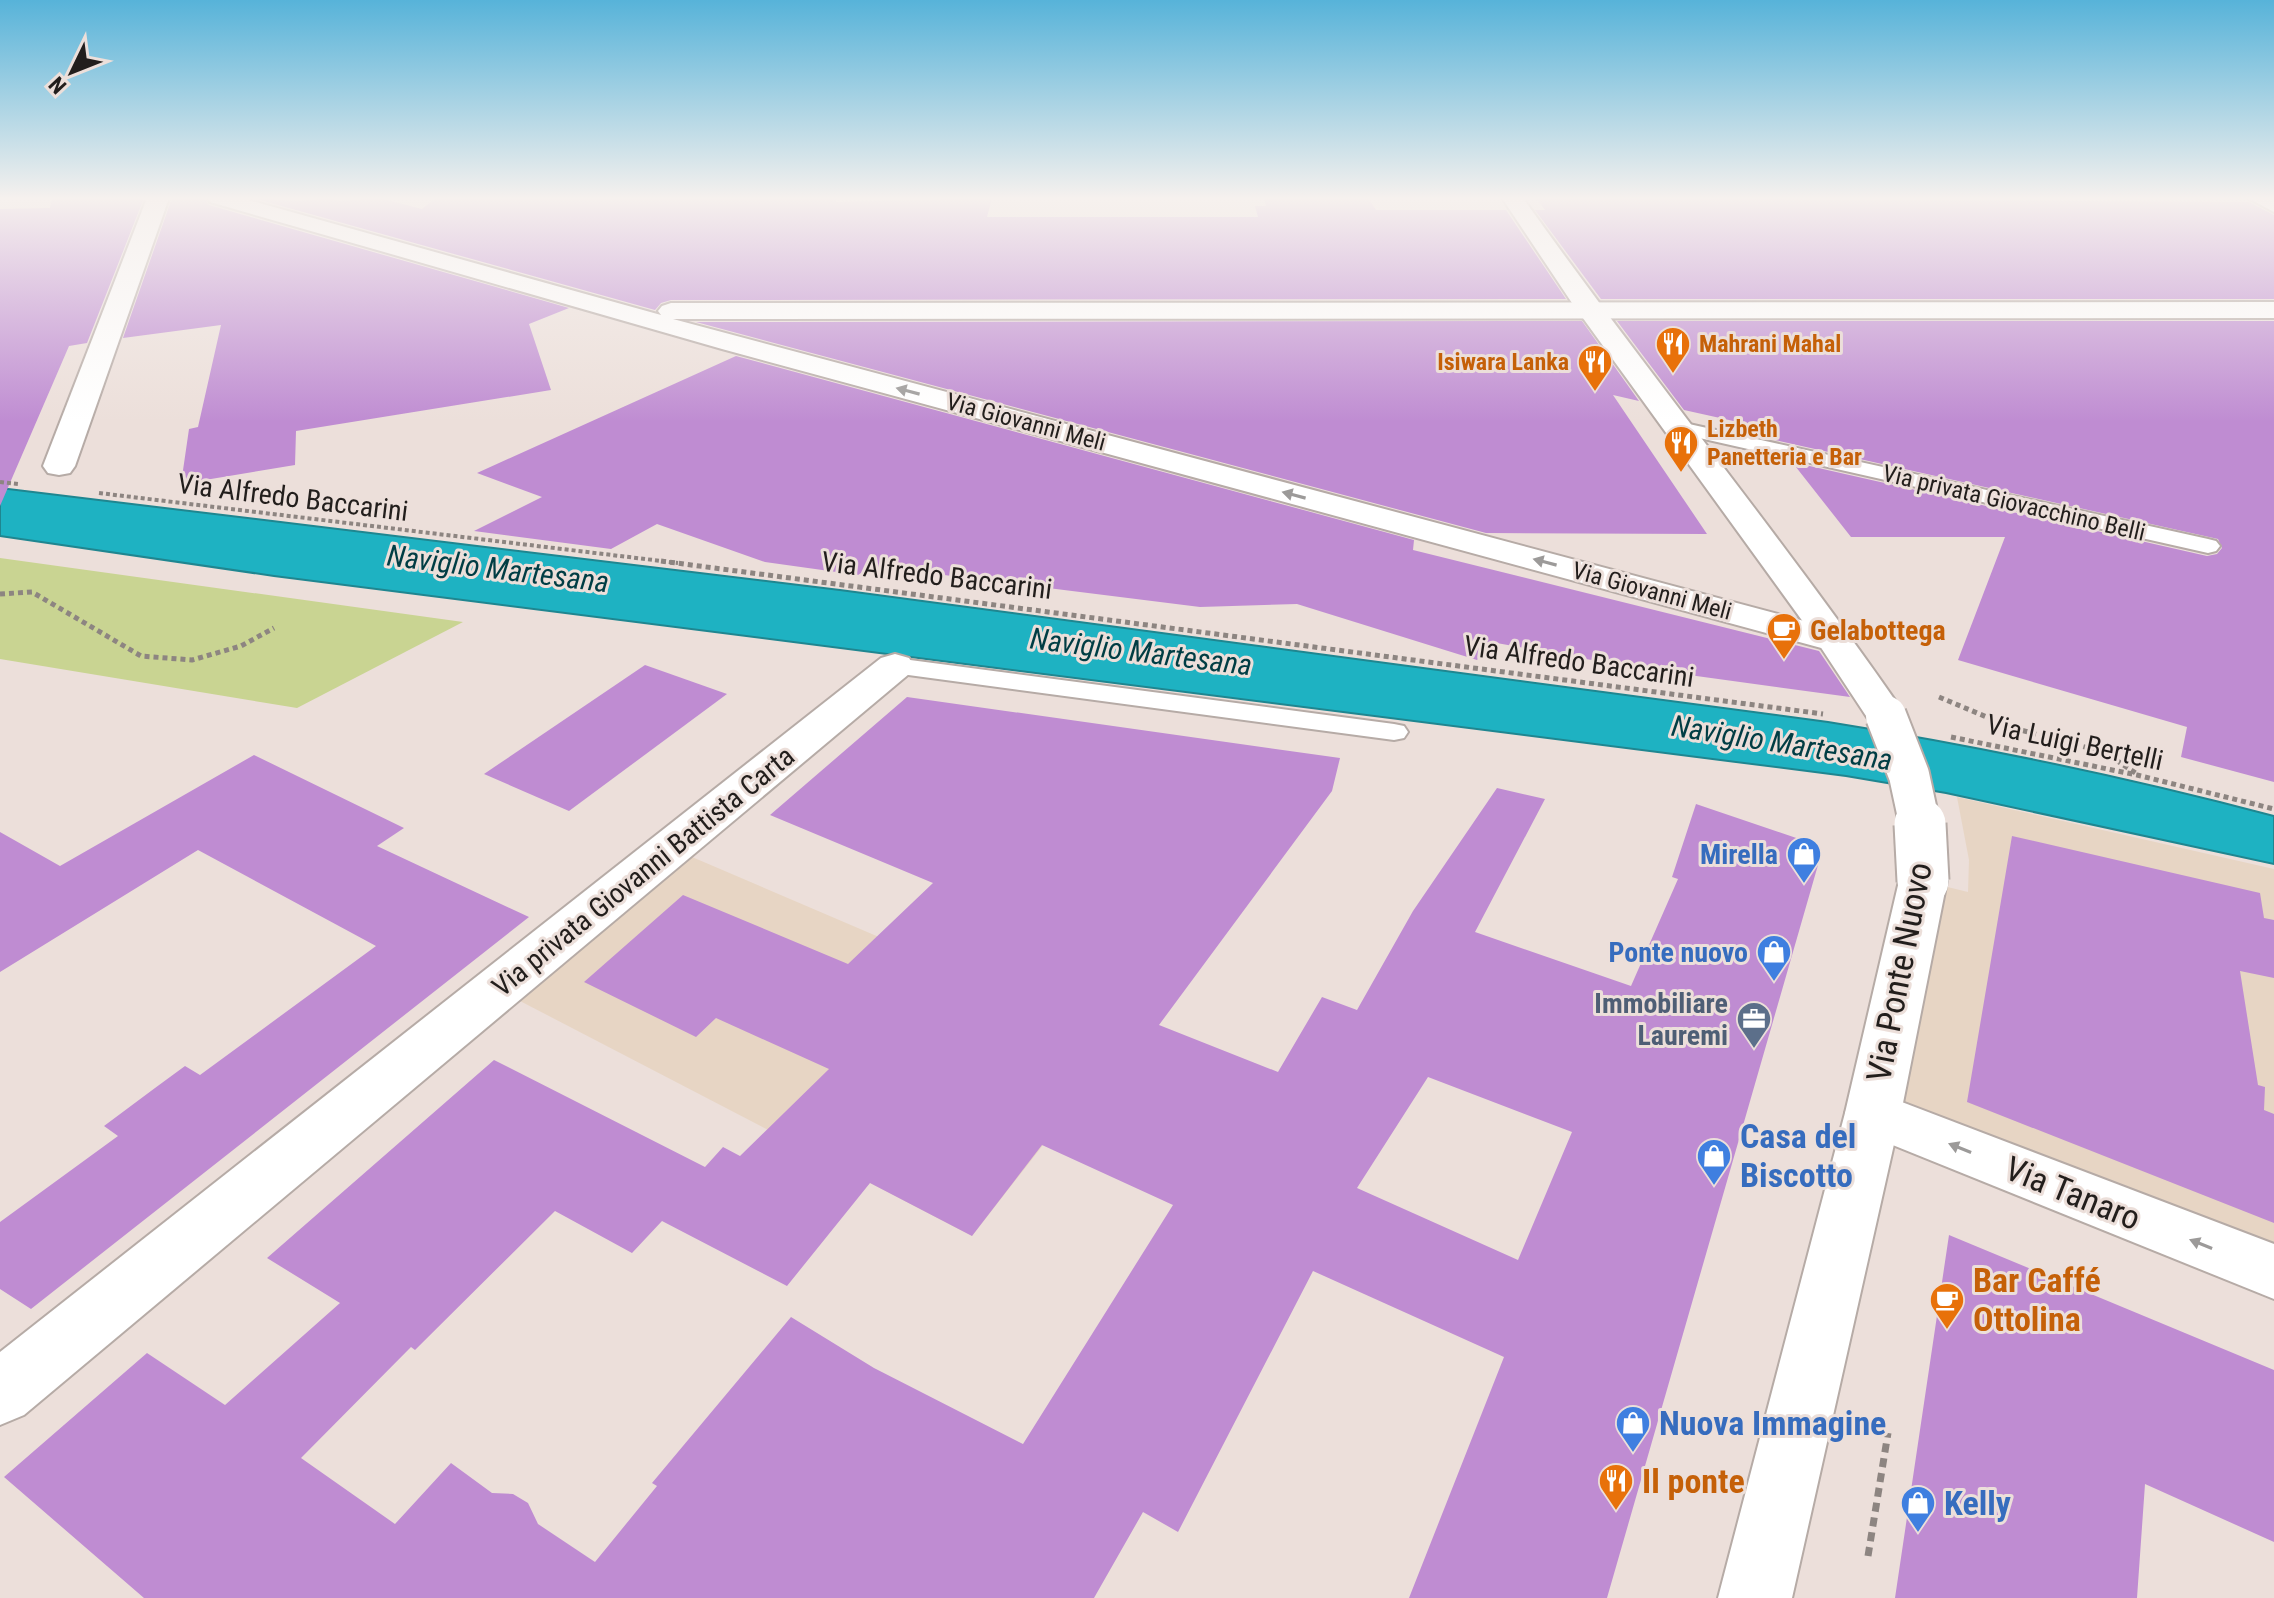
<svg xmlns="http://www.w3.org/2000/svg" width="2274" height="1598" font-family="'Roboto Condensed',sans-serif">
  <style>
    .industrial { fill: #e7d5c4 }
    .green { fill: #c9d492 }
    .water { fill: #1eb2c2; stroke: #1f8690; stroke-width: 2 }
    .building { fill: #bf8cd2; fill-rule: evenodd }
    .lines { fill: none; stroke-linecap: round; stroke-linejoin: round }
    .service-casing { stroke: #b6aba6; stroke-width: 4 }
    .minor-casing { stroke: #b6aba6; stroke-width: 4 }
    .tertiary-casing { stroke: #b6aba6; stroke-width: 4 }
    .path-far2 { stroke: #8d8581; stroke-width: 4; stroke-dasharray: 4 3; stroke-linecap: butt }
    .path-far1 { stroke: #8d8581; stroke-width: 5; stroke-dasharray: 5 4; stroke-linecap: butt }
    .path { stroke: #8d8581; stroke-width: 7; stroke-dasharray: 9 6; stroke-linecap: butt }
    .service { fill: #fff; fill-rule: evenodd }
    .minor { fill: #fff; fill-rule: evenodd }
    .tertiary { fill: #fff; fill-rule: evenodd }
    .tertiary-bridge-far1-casing { stroke: #b6aba6; stroke-width: 44; stroke-linecap: butt }
    .tertiary-bridge-casing { stroke: #b6aba6; stroke-width: 55; stroke-linecap: butt }
    .tertiary-bridge-far1 { stroke: #fff; stroke-width: 40 }
    .tertiary-bridge { stroke: #fff; stroke-width: 51 }
    .oneway { fill: #9c9a99 }
    .labels { text-anchor: middle; stroke-width: 6; stroke-linejoin: round; paint-order: stroke }
    .far-food-label { font-size: 24px; font-weight: bold; fill: #c56008; stroke: #ecdfda; text-anchor: start }
    .far-street-label { font-size: 24px; fill: #221e1c; stroke: #ecdfda }
    .street-label { font-size: 28px; fill: #221e1c; stroke: #ecdfda }
    .food-label { font-size: 28px; font-weight: bold; fill: #c56008; stroke: #ecdfda; text-anchor: start }
    .shop-label { font-size: 28px; font-weight: bold; fill: #366cbe; stroke: #ecdfda; text-anchor: end }
    .service-label { font-size: 28px; font-weight: bold; fill: #4e5e75; stroke: #ecdfda; text-anchor: end }
    .water-label { font-size: 30px; font-style: italic; fill: #003d44; stroke: #ecdfda }
    .near-street-label { font-size: 34px; fill: #221e1c; stroke: #ecdfda }
    .near-shop-label { font-size: 34px; font-weight: bold; fill: #366cbe; stroke: #ecdfda; text-anchor: start }
    .near-food-label { font-size: 34px; font-weight: bold; fill: #c56008; stroke: #ecdfda; text-anchor: start }
  </style>
  <rect width="100%" height="100%" fill="#ecdfda"/>
  <g class="industrial">
    <polygon points="1957,797 2274,869 2274,1272 1873,1113 1923,881 1968,892 1969,860"/>
    <polygon points="671,848 1059,1014 1072,1108 972,1236 497,989"/>
  </g>
  <polygon class="green" points="0,558 463,622 297,708 0,659"/>
  <path class="water" d="M0,488L840,590L1828,722C1978,746 2127,777 2274,816V864L1946,793L1846,776L274,576L0,536Z"/>
  <g class="building">
    <polygon points="52,198 144,198 87,343 69,346 0,506 0,209 50,208"/>
    <polygon points="172,198 204,198 209,205 569,308 529,324 551,390 296,431 295,465 181,484 189,429 198,427 221,325 123,338"/>
    <polygon points="253,198 298,201 330,198 341,201 379,198 422,209 436,198 836,198 836,202 992,198 987,217 1258,217 1255,206 1266,206 1264,198 1368,198 1376,210 1506,210 1566,299 671,300 661,303 655,310"/>
    <polygon points="1536,198 2249,202 2274,215 2274,299 1601,299 1535,210 1545,210"/>
    <polygon points="1582,321 1639,401 1613,395 1707,534 1486,533 696,322"/>
    <polygon points="1617,321 2274,321 2274,782 2181,757 2187,727 1958,660 2005,537 1851,537 1792,462 2207,556 2217,554 2222,548 2218,539 1775,440 1765,428 1684,410"/>
    <polygon points="736,356 1414,540 1413,550 1819,651 1850,697 1631,667 1491,642 1477,660 1297,604 1200,607 872,566 858,575 765,562 657,524 611,549 474,531 542,497 477,473"/>
    <polygon points="645,665 727,694 569,811 484,774"/>
    <path d="M907,697L1340,758L1332,791L1159,1025L1278,1072L1322,997L1357,1010L1413,911L1497,788L1545,799L1475,932L1631,986L1678,879L1672,877L1696,804L1808,842L1803,860L1818,865L1607,1598H1409L1504,1357L1313,1271L1178,1532L1143,1512L1094,1598H144L4,1477L147,1353L225,1405L340,1303L267,1258L494,1060L705,1167L723,1147L740,1156L829,1069L716,1018L696,1037L584,982L683,895L848,964L933,883L770,815ZM1428,1077L1572,1132L1518,1260L1357,1188ZM1042,1145L1173,1205L1023,1444L874,1368L791,1317L652,1483L657,1486L595,1562L538,1524L528,1503L513,1494L492,1493L451,1463L395,1524L301,1458L411,1347L415,1350L555,1211L632,1253L662,1221L787,1286L870,1183L972,1236Z"/>
    <polygon points="254,755 404,828 377,846 529,917 31,1309 0,1289 0,1222 118,1136 104,1126 155,1088 185,1066 200,1075 376,946 198,850 0,972 0,832 60,866"/>
    <polygon points="2012,836 2260,893 2264,918 2274,920 2274,978 2240,971 2258,1085 2265,1087 2264,1110 2274,1114 2274,1223 1967,1102"/>
    <polygon points="1949,1235 2274,1370 2274,1542 2145,1484 2137,1598 1895,1598"/>
  </g>
  <g class="lines">
    <defs>
      <g id="service">
        <polygon points="1680,422 2208,539 2216,541 2220,546 2216,551 2208,553 1673,432 1670,428"/>
        <polygon points="895,658 1394,724 1404,726 1408,732 1404,738 1394,740 886,672 882,666 886,660"/>
      </g>
      <g id="minor">
        <polygon points="147,198 169,198 75,466 70,473 59,475 48,473 43,466"/>
        <polygon points="207,198 241,198 661,315 658,311 662,306 671,303 2274,302 2274,318 673,319 1849,633 1855,641 1849,649 1836,652 722,349 210,202"/>
        <polygon points="2248,198 2274,198 2274,212"/>
        <polygon points="895,654 909,658 914,666 909,674 24,1415 0,1425 0,1352 881,658"/>
        <polygon points="1873,1091 2274,1244 2274,1299 1853,1129 1845,1113 1853,1097"/>
      </g>
      <g id="tertiary">
        <path d="M1502,198H1523C1647,373 1784,539 1906,716L1900,725L1886,728L1872,725L1814,637L1572,303Z"/>
        <polygon points="1923,865 1940,870 1947,881 1901,1113 1792,1598 1718,1598 1845,1113 1899,881 1906,870"/>
      </g>
    </defs>
    <use href="#service" class="service-casing"/>
    <use href="#minor" class="minor-casing"/>
    <use href="#tertiary" class="tertiary-casing"/>
    <g class="path-far2">
      <polyline points="0,482 18,484"/>
      <polyline points="99,493 678,563"/>
    </g>
    <g class="path-far1">
      <polyline points="661,561 1823,714"/>
      <polyline points="0,594 32,592 141,656 192,660 241,646 274,628"/>
      <polyline points="1939,697 2013,728 2104,752 2137,774"/>
      <polyline points="1951,737 2137,775 2274,809"/>
    </g>
    <polyline class="path" points="1868,1556 1888,1433"/>
    <use href="#service" class="service"/>
    <use href="#minor" class="minor"/>
    <use href="#tertiary" class="tertiary"/>
    <defs>
      <polyline id="tertiary-bridge-far1" points="1886,716 1909,775 1920,826"/>
      <polyline id="tertiary-bridge" points="1920,824 1923,881"/>
    </defs>
    <use href="#tertiary-bridge-far1" class="tertiary-bridge-far1-casing"/>
    <use href="#tertiary-bridge" class="tertiary-bridge-casing"/>
    <use href="#tertiary-bridge-far1" class="tertiary-bridge-far1"/>
    <use href="#tertiary-bridge" class="tertiary-bridge"/>
  </g>
  <defs><path id="oneway-solid" d="M-6-.8H1V-3.2L6.5 0L1 3.2V.8H-6Z" transform="scale(2)"/></defs>
  <g class="oneway">
    <use href="#oneway-solid" transform="translate(908 391) rotate(-165)"/>
    <use href="#oneway-solid" transform="translate(1294 495) rotate(-165)"/>
    <use href="#oneway-solid" transform="translate(1545 562) rotate(-165)"/>
    <use href="#oneway-solid" transform="translate(1960 1148) rotate(-158)"/>
    <use href="#oneway-solid" transform="translate(2201 1244) rotate(-158)"/>
  </g>
  <linearGradient id="sky" x2="0" y2="1"><stop stop-color="#57b3d9"/><stop offset="0.47" stop-color="#f6f1ee"/><stop offset="1" stop-color="#f6f1ee" stop-opacity="0"/></linearGradient>
  <rect width="2274" height="422" fill="url(#sky)"/>
  <defs>
    <symbol id="restaurant-pin" viewBox="-11 -11 22 30"><path d="M0 17L-7.5 6A9.5 9.5 0 1 1 7.5 6Z" fill="#e8710a" stroke="#ecdfda"/><path d="M-5-6h1v4h1v-4h1v4h1v-4h1v5L-1.5 .5V6h-2V.5L-5-1ZM5-6V6H3V1.5H1.5Q1.5-4 5-6Z" fill="#fff"/></symbol>
    <symbol id="cafe-pin" viewBox="-11 -11 22 30"><path d="M0 17L-7.5 6A9.5 9.5 0 1 1 7.5 6Z" fill="#e8710a" stroke="#ecdfda"/><path d="M-5.5-4.5H6V0H3Q3 3.5 0 3.5H-2.5Q-5.5 3.5-5.5 0ZM3-3.2v2h1.7v-2ZM-6 4.5H4V6H-6Z" fill="#fff"/></symbol>
    <symbol id="shop-pin" viewBox="-11 -11 22 30"><path d="M0 17L-7.5 6A9.5 9.5 0 1 1 7.5 6Z" fill="#3f7fe0" stroke="#ecdfda"/><path d="M-5-2.5h2.3a2.7 3.5 0 0 1 5.4 0H5L5.5 6h-11ZM-1.5-2.5h3a1.5 2.3 0 0 0-3 0Z" fill="#fff"/></symbol>
    <symbol id="office-pin" viewBox="-11 -11 22 30"><path d="M0 17L-7.5 6A9.5 9.5 0 1 1 7.5 6Z" fill="#5c6f8a" stroke="#ecdfda"/><path d="M-6-3h4V-5.5h4V-3h4V5H-6ZM-1-4.5V-3h2v-1.5ZM-6 0V1H6V0Z" fill="#fff"/></symbol>
  </defs>
  <g fill-rule="evenodd">
    <use href="#restaurant-pin" x="1653" y="324" width="40" height="54"/>
    <use href="#restaurant-pin" x="1575" y="342" width="40" height="54"/>
    <use href="#restaurant-pin" x="1661" y="423" width="40" height="54"/>
    <use href="#cafe-pin" x="1764" y="610" width="40" height="54"/>
    <use href="#shop-pin" x="1784" y="834" width="40" height="54"/>
    <use href="#shop-pin" x="1754" y="932" width="40" height="54"/>
    <use href="#office-pin" x="1734" y="999" width="40" height="54"/>
    <use href="#shop-pin" x="1694" y="1136" width="40" height="54"/>
    <use href="#cafe-pin" x="1927" y="1280" width="40" height="54"/>
    <use href="#shop-pin" x="1613" y="1403" width="40" height="54"/>
    <use href="#restaurant-pin" x="1596" y="1461" width="40" height="54"/>
    <use href="#shop-pin" x="1898" y="1483" width="40" height="54"/>
  </g>
  <g class="labels">
    <g class="far-food-label">
      <text x="1699" y="352">Mahrani Mahal</text>
      <text x="1569" y="370" text-anchor="end">Isiwara Lanka</text>
      <text x="1707" y="437">Lizbeth<tspan x="1707" dy="28">Panetteria e Bar</tspan></text>
    </g>
    <g class="far-street-label">
      <text transform="translate(1026 422) rotate(15)" y="8">Via Giovanni Meli</text>
      <text transform="translate(2014 503) rotate(13)" y="8">Via privata Giovacchino Belli</text>
      <text transform="translate(1652 591) rotate(15)" y="8">Via Giovanni Meli</text>
    </g>
    <g class="street-label">
      <text transform="translate(293 497) rotate(7)" y="10">Via Alfredo Baccarini</text>
      <text transform="translate(937 575) rotate(7)" y="10">Via Alfredo Baccarini</text>
      <text transform="translate(1579 661) rotate(8)" y="10">Via Alfredo Baccarini</text>
      <text transform="translate(2075 742) rotate(12)" y="10">Via Luigi Bertelli</text>
      <text transform="translate(643 871) rotate(-39)" y="10">Via privata Giovanni Battista Carta</text>
    </g>
    <g class="food-label">
      <text x="1810" y="640">Gelabottega</text>
    </g>
    <g class="shop-label">
      <text x="1778" y="864">Mirella</text>
      <text x="1748" y="962">Ponte nuovo</text>
    </g>
    <g class="service-label">
      <text x="1728" y="1013">Immobiliare<tspan x="1728" dy="32">Lauremi</tspan></text>
    </g>
    <g class="water-label">
      <text transform="translate(498 569) rotate(7)" y="10">Naviglio Martesana</text>
      <text transform="translate(1141 652) rotate(7)" y="10">Naviglio Martesana</text>
      <text transform="translate(1782 743) rotate(9)" y="10">Naviglio Martesana</text>
    </g>
    <g class="near-street-label">
      <text transform="translate(1899 972) rotate(-79)" y="12">Via Ponte Nuovo</text>
      <text transform="translate(2073 1193) rotate(22)" y="12">Via Tanaro</text>
    </g>
    <g class="near-shop-label">
      <text x="1740" y="1148">Casa del<tspan x="1740" dy="39">Biscotto</tspan></text>
      <text x="1659" y="1435">Nuova Immagine</text>
      <text x="1944" y="1515">Kelly</text>
    </g>
    <g class="near-food-label">
      <text x="1973" y="1292">Bar Caffé<tspan x="1973" dy="39">Ottolina</tspan></text>
      <text x="1642" y="1493">Il ponte</text>
    </g>
  </g>
  <g transform="translate(72 72) rotate(227)" stroke="#ecdfda" stroke-width="6" paint-order="stroke">
  <path d="M0-6L14 30L0 20L-14 30Z" fill="#221e1c"/>
  <text y="-12" font-size="22" font-weight="bold" text-anchor="middle" fill="#221e1c">N</text>
  </g>
</svg>
